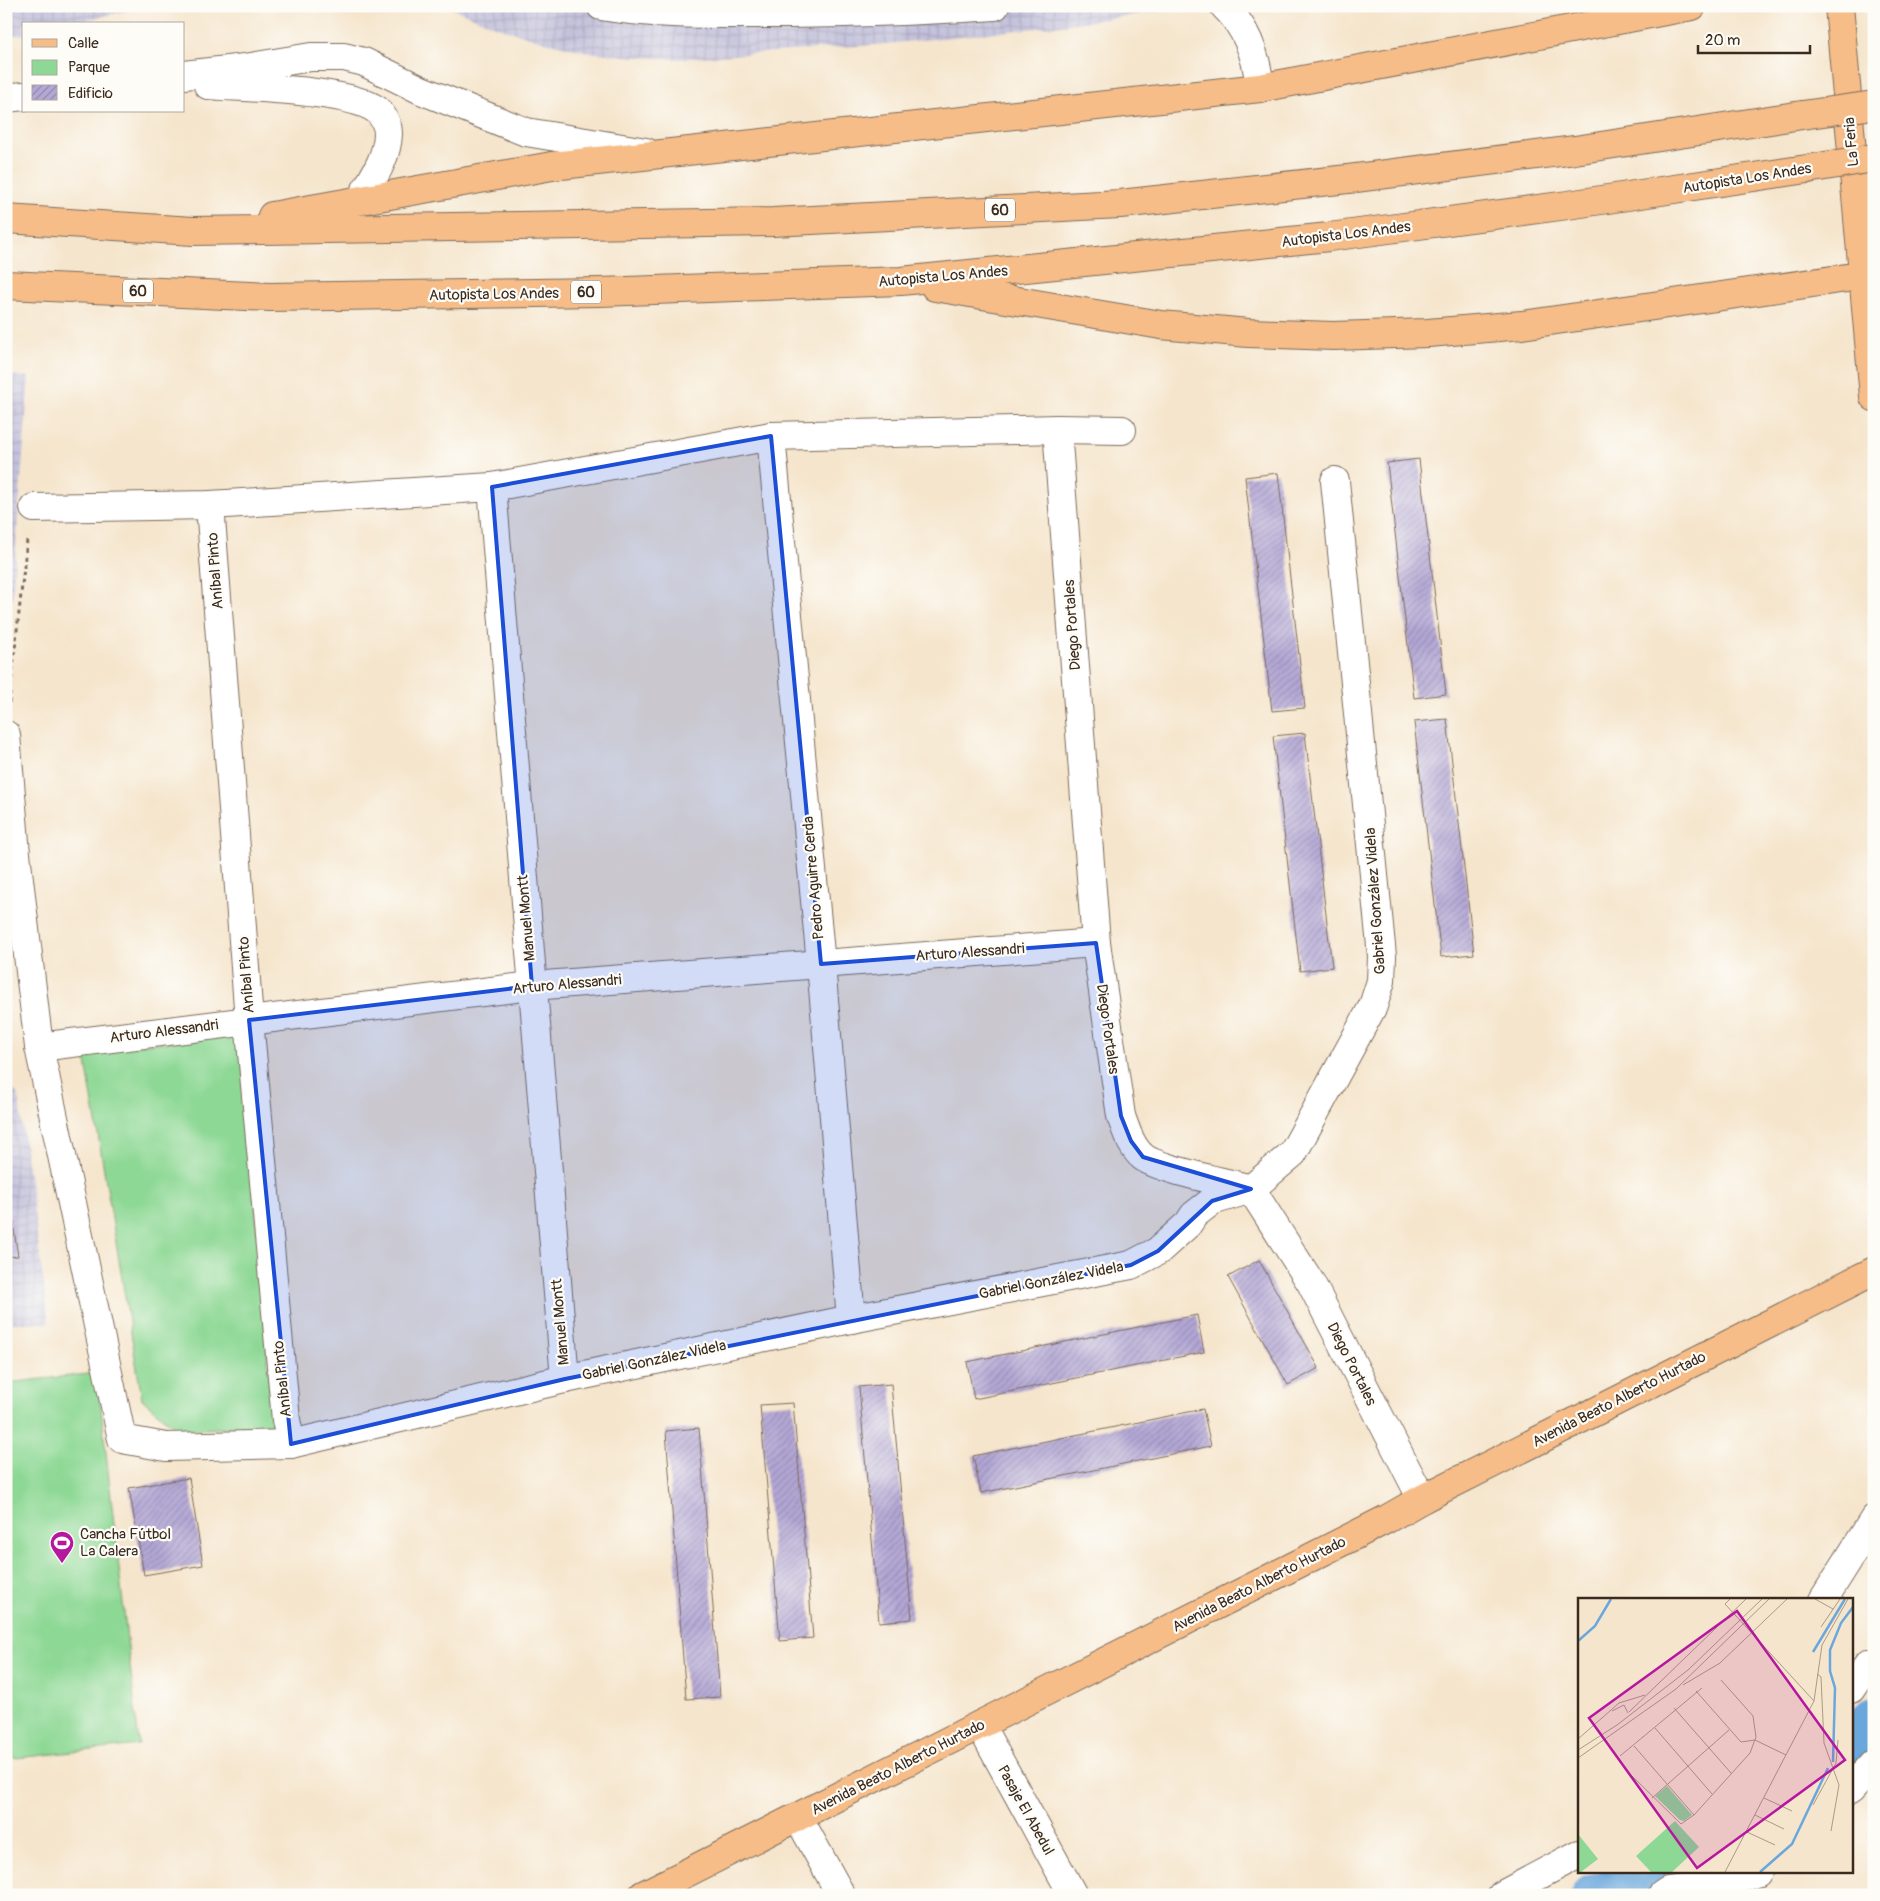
<svg xmlns="http://www.w3.org/2000/svg" width="1880" height="1901" font-family="Pangolin,sans-serif">
  <style>
    .industrial { fill: url(#industrial-grid) }
    .park { fill: #8dd894; stroke: #648159 }
    .lines { fill: none; stroke-linecap: round; stroke-linejoin: round }
    .canal { stroke: #6ba7dc; stroke-width: 40 }
    .building { fill: url(#building-hatch) }
    .minor-casing { stroke: #7c6b5b; stroke-width: 30 }
    .major-casing { stroke: #7c6b5b; stroke-width: 30 }
    .highway-casing { stroke: #7c6b5b; stroke-width: 30 }
    .path { stroke: #7c6b5b; stroke-width: 3; stroke-dasharray: 4 4; stroke-linecap: butt }
    .minor { stroke: #fff; stroke-width: 28 }
    .major { stroke: #f7bd88; stroke-width: 28 }
    .highway { stroke: #f7bd88; stroke-width: 28 }
    .highway-bridge-casing { stroke: #7c6b5b; stroke-width: 30; stroke-linecap: butt }
    .highway-bridge { stroke: #f7bd88; stroke-width: 28 }
    .marked { fill: #1d4ed8; fill-opacity: 0.2; stroke: #1d4ed8; stroke-width: 4; stroke-linejoin: round }
    .labels { text-anchor: middle; stroke-width: 4.5; stroke-linejoin: round; paint-order: stroke }
    .shield { fill: #fdfcf7; stroke: #75695f; stroke-width: 1 }
    .shield-label { font-size: 14px; font-weight: bold; fill: #3b2a1e }
    .street-label { font-size: 15px; fill: #3b2a1e; stroke: #fdfcf7 }
    .poi-label { font-size: 15px; fill: #3b2a1e; stroke: #fdfcf7; text-anchor: start }
    .inset-river { fill: none; stroke: #6ba7dc; stroke-width: 2.5 }
    .inset-road { fill: none; stroke: #ab9a86; stroke-width: 1 }
    .view { fill: #b5179e; fill-opacity: 0.15; stroke: #b5179e; stroke-width: 2.5 }
    .inset-edge { fill: none; stroke: #3b2a1e; stroke-width: 2.5 }
  </style>
  <defs>
    <pattern id="industrial-grid" width="8" height="8" patternUnits="userSpaceOnUse" patternTransform="scale(1.25)"><rect width="8" height="8" fill="#c3c1db"/><path d="M0 4h8M4 0v8" fill="none" stroke="#a8a6bc"/></pattern>
    <pattern id="building-hatch" width="6" height="6" patternUnits="userSpaceOnUse" patternTransform="scale(1.25)"><rect width="6" height="6" fill="#b3a7d6"/><path d="M-1 1l2-2M0 6l6-6M5 7l2-2" fill="none" stroke="#9388ad"/></pattern>
  </defs>
  <rect width="100%" height="100%" fill="#fdfcf7"/>
  <filter id="ink" filterUnits="userSpaceOnUse"><feTurbulence type="fractalNoise" baseFrequency=".02" numOctaves="2"/><feDisplacementMap in="SourceGraphic" scale="10" xChannelSelector="R" yChannelSelector="G"/><feConvolveMatrix kernelMatrix="1 2 1 2 8 2 1 2 1" color-interpolation-filters="sRGB"/></filter>
  <filter id="wash" filterUnits="userSpaceOnUse"><feTurbulence type="fractalNoise" baseFrequency=".0096" numOctaves="4" result="noise"/><feDisplacementMap in="SourceGraphic" scale="20" xChannelSelector="R" yChannelSelector="G"/><feGaussianBlur stdDeviation="1.12" result="paint"/><feColorMatrix in="noise" values="0 0 0 0 0 0 0 0 0 0 0 0 0 0 0 0 0 1.4 0 .05"/><feComposite in="paint" operator="in"/></filter>
  <g filter="url(#wash)">
    <rect width="100%" height="100%" fill="#f5e5cc"/>
    <g class="industrial">
      <polygon points="6,6 148,6 68,24 24,24 24,34 6,36"/>
      <polygon points="447,6 1199,6 1047,27 886,44 679,59 634,57 589,52 545,42 497,27"/>
      <polygon points="6,375 29,377 6,677"/>
      <polygon points="6,1085 18,1094 49,1323 6,1323"/>
    </g>
    <g class="park">
      <polygon points="241,1035 273,1426 178,1430 142,1399 84,1050"/>
      <polygon points="97,1373 139,1745 6,1759 6,1383"/>
    </g>
    <g class="lines">
      <g class="canal">
        <polyline points="1851,1744 1874,1717"/>
        <polyline points="1591,1895 1661,1872"/>
      </g>
    </g>
    <g id="blocks">
      <g class="building">
        <polygon points="1419,459 1446,694 1414,698 1387,463"/>
        <polygon points="1278,473 1305,708 1272,711 1245,477"/>
        <polygon points="1447,719 1474,954 1441,957 1414,722"/>
        <polygon points="1305,733 1332,967 1300,971 1273,736"/>
        <polygon points="12,1217 18,1256 6,1257 6,1218"/>
        <polygon points="1259,1260 1319,1368 1288,1385 1228,1277"/>
        <polygon points="1197,1315 1204,1352 974,1399 967,1362"/>
        <polygon points="891,1384 912,1619 879,1622 859,1387"/>
        <polygon points="793,1403 813,1638 780,1641 760,1405"/>
        <polygon points="1203,1409 1211,1446 981,1493 973,1456"/>
        <polygon points="699,1428 720,1697 686,1699 666,1431"/>
        <polygon points="189,1478 203,1565 144,1575 129,1488"/>
      </g>
    </g>
  </g>
  <g filter="url(#ink)">
    <use href="#blocks" fill-opacity="0" stroke="#7c6b5b" stroke-width="1"/>
    <g class="lines">
      <defs>
        <g id="minor">
          <path d="M601,6C653,15 707,14 760,14C838,14 916,11 995,6"/>
          <path d="M1224,6C1247,28 1257,57 1260,88"/>
          <polyline points="184,75 245,68 311,57 344,57 364,62 421,90 526,132 646,152"/>
          <path d="M208,85C246,88 349,89 377,110C383,116 388,125 388,134C387,159 372,179 360,200"/>
          <polyline points="6,98 24,96"/>
          <path d="M1057,429L1096,943L1121,1116C1126,1130 1131,1147 1143,1157C1158,1169 1229,1183 1251,1189L1311,1283L1422,1499"/>
          <polyline points="771,436 821,964 851,1319"/>
          <polyline points="492,487 565,1379"/>
          <polyline points="210,505 249,1020 286,1420 291,1444"/>
          <polyline points="34,508 210,505 492,487 771,436 1057,429 1122,430"/>
          <polyline points="6,735 16,854 39,1047 122,1439 166,1447 291,1444 565,1379 851,1319 1131,1265 1158,1251 1188,1224 1194,1215 1212,1201 1251,1189 1293,1153 1373,1006 1381,981 1382,956 1335,481"/>
          <polyline points="39,1047 532,986 1096,943"/>
          <polyline points="1823,1600 1874,1519"/>
          <polyline points="1851,1689 1868,1664"/>
          <polyline points="980,1725 1073,1895"/>
          <polyline points="1851,1790 1874,1764"/>
          <polyline points="798,1817 841,1895"/>
          <polyline points="1502,1895 1579,1854"/>
          <polyline points="1662,1895 1668,1891 1724,1884 1758,1872"/>
        </g>
        <g id="major">
          <polyline points="1839,6 1874,397"/>
          <polyline points="643,1895 1387,1519 1422,1499 1874,1271"/>
        </g>
        <g id="highway">
          <polyline points="272,216 552,166 1260,88 1692,6"/>
          <polyline points="6,219 193,231 773,222 1120,204 1348,179 1575,150 1802,115"/>
          <polyline points="6,285 270,297 600,292 901,281 1329,237 1568,205 1807,169"/>
          <polyline points="935,287 1161,325 1248,333 1333,336 1428,333 1522,325 1874,274"/>
        </g>
      </defs>
      <use href="#minor" class="minor-casing"/>
      <use href="#major" class="major-casing"/>
      <use href="#highway" class="highway-casing"/>
      <polyline class="path" points="9,703 27,540"/>
      <use href="#minor" class="minor"/>
      <use href="#major" class="major"/>
      <use href="#highway" class="highway"/>
      <defs>
        <g id="highway-bridge">
          <polyline points="1802,115 1874,105"/>
          <polyline points="1807,169 1874,158"/>
        </g>
      </defs>
      <use href="#highway-bridge" class="highway-bridge-casing"/>
      <use href="#highway-bridge" class="highway-bridge"/>
    </g>
  </g>
  <path class="marked" d="M771,436L821,964L1096,943L1121,1116L1131,1141L1143,1157L1251,1189L1212,1201L1158,1251L1131,1265L565,1379L291,1444L249,1020L532,986L492,487Z"/>
  <defs>
    <symbol id="stadium-pin" viewBox="-11 -11 22 30"><path d="M0 17L-7.5 6A9.5 9.5 0 1 1 7.5 6Z" fill="#b5179e" stroke="#fdfcf7"/><path d="M0-5a6.5 5 0 1 0 0 10a6.5 5 0 1 0 0-10ZM-3.5-1.8h7v3.6h-7Z" fill="#fff"/></symbol>
  </defs>
  <g fill-rule="evenodd">
    <use href="#stadium-pin" x="48" y="1529" width="28" height="38"/>
  </g>
  <g class="labels">
    <g class="shield">
      <rect x="985" y="198.5" width="30" height="23" rx="4"/>
      <rect x="123" y="279.5" width="30" height="23" rx="4"/>
      <rect x="571" y="280.5" width="30" height="23" rx="4"/>
    </g>
    <g class="shield-label">
      <text x="1000" y="215">60</text>
      <text x="138" y="296">60</text>
      <text x="586" y="297">60</text>
    </g>
    <g class="street-label">
      <text transform="translate(1851 142) rotate(-95)" y="5">La Feria</text>
      <text transform="translate(1747 178) rotate(-9)" y="5">Autopista Los Andes</text>
      <text transform="translate(1346 234) rotate(-7)" y="5">Autopista Los Andes</text>
      <text transform="translate(943 276) rotate(-5)" y="5">Autopista Los Andes</text>
      <text transform="translate(494 294) rotate(-1)" y="5">Autopista Los Andes</text>
      <text transform="translate(215 571) rotate(-94)" y="5">Aníbal Pinto</text>
      <text transform="translate(1072 625) rotate(-94)" y="5">Diego Portales</text>
      <text transform="translate(813 878) rotate(-95)" y="5">Pedro Aguirre Cerda</text>
      <text transform="translate(1375 901) rotate(-94)" y="5">Gabriel González Videla</text>
      <text transform="translate(526 918) rotate(-95)" y="5">Manuel Montt</text>
      <text transform="translate(970 952) rotate(-4)" y="5">Arturo Alessandri</text>
      <text transform="translate(246 975) rotate(-94)" y="5">Aníbal Pinto</text>
      <text transform="translate(567 984) rotate(-5)" y="5">Arturo Alessandri</text>
      <text transform="translate(1108 1029) rotate(82)" y="5">Diego Portales</text>
      <text transform="translate(164 1031) rotate(-7)" y="5">Arturo Alessandri</text>
      <text transform="translate(1051 1280) rotate(-11)" y="5">Gabriel González Videla</text>
      <text transform="translate(560 1322) rotate(-95)" y="5">Manuel Montt</text>
      <text transform="translate(654 1360) rotate(-12)" y="5">Gabriel González Videla</text>
      <text transform="translate(1352 1364) rotate(63)" y="5">Diego Portales</text>
      <text transform="translate(282 1379) rotate(-96)" y="5">Aníbal Pinto</text>
      <text transform="translate(1619 1399) rotate(-27)" y="5">Avenida Beato Alberto Hurtado</text>
      <text transform="translate(1259 1584) rotate(-27)" y="5">Avenida Beato Alberto Hurtado</text>
      <text transform="translate(898 1767) rotate(-27)" y="5">Avenida Beato Alberto Hurtado</text>
      <text transform="translate(1026 1810) rotate(61)" y="5">Pasaje El Abedul</text>
    </g>
    <g class="poi-label">
      <text x="80" y="1539">Cancha Fútbol<tspan x="80" dy="17">La Calera</tspan></text>
    </g>
  </g>
  <g transform="translate(1578 1598)">
    <rect width="275" height="275" fill="#f5e5cc"/>
    <path d="M89,188L114,217L106,223L102,222L77,198ZM97,223L121,249L94,274H73L58,258ZM0,236L20,261L3,274H0Z" fill="#8dd894"/>
    <path class="inset-river" d="M0,43L17,28L33,1M235,54L267,1M255,164L257,90L252,73V52L263,25L275,9M182,274L214,246L250,170"/>
    <path class="inset-road" d="M152,1L147,6L236,103M237,1L255,11M243,29L262,1M239,76L243,79L246,145L261,187L253,233M105,87L142,65L209,1M118,93L163,144L177,142L208,157M96,110L153,175M34,113L46,107L50,115M51,114L168,1M77,130L134,196M0,141L41,105L67,97M56,148L116,217M0,152L39,127L110,72L184,1M42,158L124,90M0,160L98,91L191,1M53,177L103,226L116,217L172,155L178,139L175,118L143,82M74,200L151,132M186,200L214,213M235,207L258,165L260,142M177,217L206,231M169,234L197,247M147,274L236,103L244,47L270,1"/>
    <path class="view" d="M159,13L267,162L119,270L11,120Z"/>
    <rect width="275" height="275" class="inset-edge"/>
  </g>
  <rect width="1880" height="1901" fill="none" stroke="#fdfcf7" stroke-width="25"/>
  <rect x="22" y="22" width="162" height="90" fill="#fdfcf7" stroke="#afa8a0"/>
  <rect x="32" y="39" width="25" height="8" fill="#f7bd88" stroke="#afa8a0"/>
  <text x="68" y="48" font-size="15" fill="#3b2a1e">Calle</text>
  <rect x="32" y="60" width="25" height="15" fill="#8dd894" stroke="#afa8a0"/>
  <text x="68" y="72" font-size="15" fill="#3b2a1e">Parque</text>
  <rect x="32" y="85" width="25" height="15" fill="url(#building-hatch)" stroke="#afa8a0"/>
  <text x="68" y="98" font-size="15" fill="#3b2a1e">Edificio</text>
  <path d="M1698 45v8h112v-8" fill="none" stroke="#3b2a1e" stroke-width="2.5"/>
  <text x="1705" y="45" font-size="15" fill="#3b2a1e" stroke="#fdfcf7" stroke-width="4" paint-order="stroke">20 m</text>
</svg>
